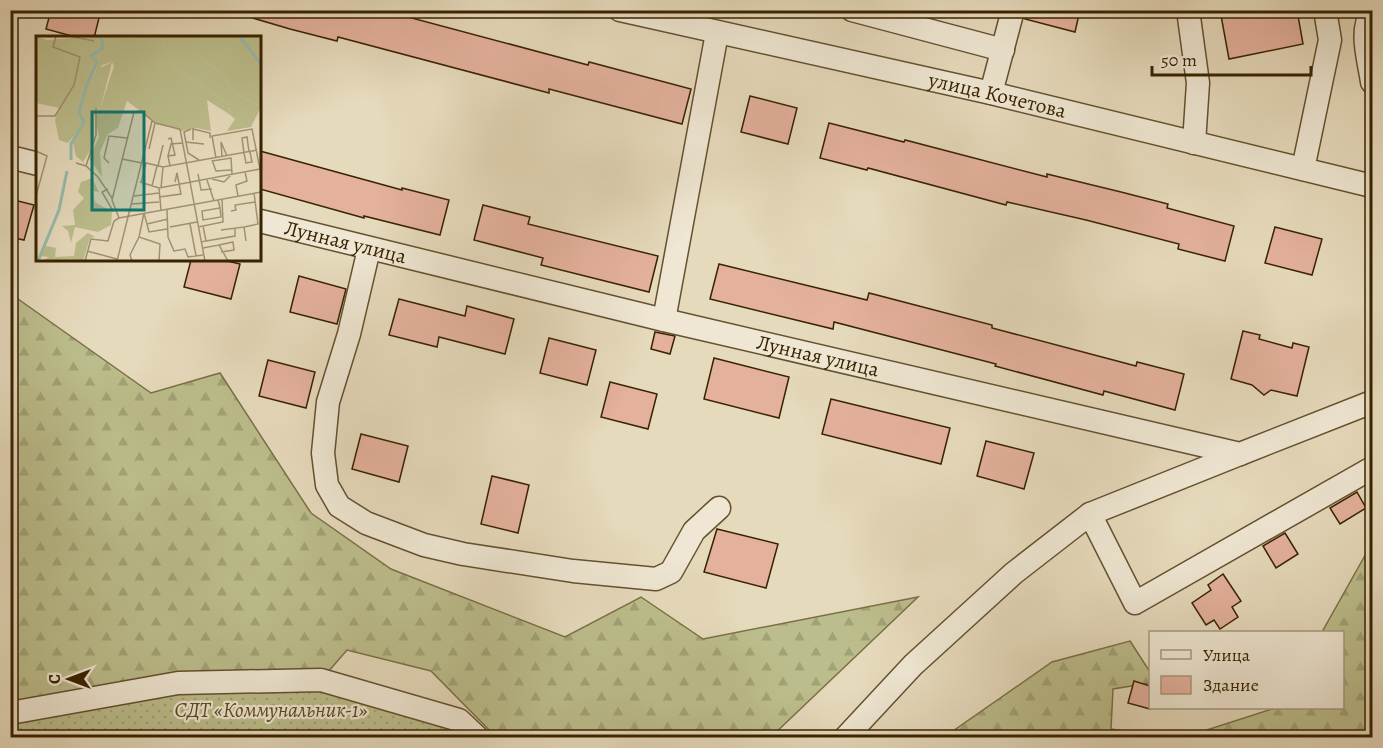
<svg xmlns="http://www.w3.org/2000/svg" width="1383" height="748" font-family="Alegreya,serif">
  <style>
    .forest { fill: url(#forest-firs); stroke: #7a7046; stroke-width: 1.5 }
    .garden { fill: url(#garden-dots); stroke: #7a7046; stroke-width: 1.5 }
    .building { fill: #e4b19d; stroke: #382300; stroke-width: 1.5 }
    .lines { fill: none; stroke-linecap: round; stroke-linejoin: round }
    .minor-casing { stroke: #64512f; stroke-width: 25 }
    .minor { stroke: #efe7d3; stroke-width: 22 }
    .labels { text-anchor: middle; stroke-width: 4.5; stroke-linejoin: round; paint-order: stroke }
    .street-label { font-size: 21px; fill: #382300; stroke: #efe7d3 }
    .park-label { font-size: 21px; font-style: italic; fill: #594a23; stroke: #efe7d3 }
    .inset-river { fill: none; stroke: #97bbad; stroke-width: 3 }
    .inset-road { fill: none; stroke: #a09171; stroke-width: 1.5 }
    .view { fill: #0f766e; fill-opacity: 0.15; stroke: #0f766e; stroke-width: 3 }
    .inset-edge { fill: none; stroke: #382300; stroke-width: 3 }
  </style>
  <defs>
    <pattern id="forest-firs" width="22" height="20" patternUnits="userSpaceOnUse" patternTransform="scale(1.5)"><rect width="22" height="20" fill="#bcbd8c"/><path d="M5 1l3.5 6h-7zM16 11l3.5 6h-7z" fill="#a2a277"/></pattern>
    <pattern id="garden-dots" width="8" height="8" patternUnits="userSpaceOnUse" patternTransform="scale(1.5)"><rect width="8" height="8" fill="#bcbd8c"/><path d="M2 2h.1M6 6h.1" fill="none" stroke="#a2a277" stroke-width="1.8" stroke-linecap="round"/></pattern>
  </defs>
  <rect width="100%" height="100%" fill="#e6dabc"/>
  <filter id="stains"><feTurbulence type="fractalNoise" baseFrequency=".00333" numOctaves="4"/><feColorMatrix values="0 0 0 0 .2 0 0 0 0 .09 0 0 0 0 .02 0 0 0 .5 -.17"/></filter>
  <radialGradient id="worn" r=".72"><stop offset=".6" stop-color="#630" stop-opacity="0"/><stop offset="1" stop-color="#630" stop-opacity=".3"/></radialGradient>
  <g class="forest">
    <polygon points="11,294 151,393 220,373 311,513 391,569 565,637 641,597 703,639 918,597 771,737 496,737 431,671 347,650 321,680 11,713"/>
    <polygon points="1372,543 1372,737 1185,737 1275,708 1342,708 1342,632 1322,632"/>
    <polygon points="1130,641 1150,672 1150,683 1113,689 1111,729 1168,737 943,738 1052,662"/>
  </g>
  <polygon class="garden" points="321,680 478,738 11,738 11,713 178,683"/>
  <g class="building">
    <polygon points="51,10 101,10 94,38 79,38 46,29"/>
    <polygon points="247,10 382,10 588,65 589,62 691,89 682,124 549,89 549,93 338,37 337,41 290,29 246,16"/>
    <polygon points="1026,10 1080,10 1075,32 1025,19"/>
    <polygon points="1220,10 1297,10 1303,44 1229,59"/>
    <polygon points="750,96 797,108 788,144 741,132"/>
    <polygon points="829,123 904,142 905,140 1047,177 1047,174 1121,192 1168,204 1167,208 1234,226 1225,261 1178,249 1179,244 1086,220 1007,202 1006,205 868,168 867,170 820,158"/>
    <polygon points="260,151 402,190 402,188 449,200 440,235 364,216 364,218 260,189"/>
    <polygon points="10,199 34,205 24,240 10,237"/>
    <polygon points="483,205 530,217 528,224 658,256 649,292 541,265 543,258 474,240"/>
    <polygon points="1275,227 1322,239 1312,275 1265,263"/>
    <polygon points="191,260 223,260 240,264 231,299 184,287"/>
    <polygon points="719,264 867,300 869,293 992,325 992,328 1136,366 1137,362 1184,374 1175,410 1104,391 1103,395 995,366 996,364 834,322 833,329 710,299"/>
    <polygon points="299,276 346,289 337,324 290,312"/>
    <polygon points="399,299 465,316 467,306 514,319 505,354 439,337 437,347 389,335"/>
    <polygon points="1243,331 1260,335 1259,339 1292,348 1293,343 1309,347 1297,396 1271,390 1264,395 1252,385 1231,379"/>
    <polygon points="655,332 675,336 670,354 651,349"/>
    <polygon points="549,338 596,350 587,385 540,373"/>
    <polygon points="714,358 789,377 779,418 704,399"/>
    <polygon points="268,360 315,372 306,408 259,396"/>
    <polygon points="610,382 657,394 648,429 601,417"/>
    <polygon points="831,399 950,428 941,464 822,434"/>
    <polygon points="361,434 408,446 399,482 352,469"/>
    <polygon points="986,441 1034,453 1024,489 977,476"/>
    <polygon points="492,476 529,485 518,533 481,524"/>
    <polygon points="1357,492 1366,508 1340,524 1330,508"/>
    <polygon points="717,529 778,544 766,588 704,572"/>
    <polygon points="1285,533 1298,554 1276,568 1263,546"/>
    <polygon points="1223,574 1241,601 1232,607 1238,617 1220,629 1214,620 1206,625 1192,603 1211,590 1208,585"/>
    <polygon points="1134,681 1150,686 1150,709 1128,703"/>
  </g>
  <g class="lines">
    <defs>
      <g id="minor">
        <path id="s1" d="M620,10L991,93L1372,186"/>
        <polyline points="852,10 1003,50"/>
        <polyline points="1188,10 1198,83 1194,143"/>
        <path d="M1372,12C1359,31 1369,60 1372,82"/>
        <polyline points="991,93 1013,10"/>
        <polyline points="10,157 38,164"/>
        <polyline points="1303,169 1330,40 1325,10"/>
        <path id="s2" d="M260,221L664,320L1240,454L1372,402"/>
        <polyline points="369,249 349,334 328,402 323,453 327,485 339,506 366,523 424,545 463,554 573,571 656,579 671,572 694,531 719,508"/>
        <polyline points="664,320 717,33"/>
        <polyline points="1090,514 1135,603 1372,468"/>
        <polyline points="10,713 178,683 321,680 459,720 478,738"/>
        <polyline points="845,738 913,665 1014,573 1090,514 1240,454"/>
      </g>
    </defs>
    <use href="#minor" class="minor-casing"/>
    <use href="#minor" class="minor"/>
  </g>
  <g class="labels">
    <g class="street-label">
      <text dy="7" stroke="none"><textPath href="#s1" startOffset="387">улица Кочетова</textPath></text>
      <text dy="7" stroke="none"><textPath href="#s2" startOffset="88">Лунная улица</textPath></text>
      <text dy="7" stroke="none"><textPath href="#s2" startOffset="574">Лунная улица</textPath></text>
    </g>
    <g class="park-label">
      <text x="271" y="717">СДТ «Коммунальник-1»</text>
    </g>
  </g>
  <g transform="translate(36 36)">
    <rect width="225" height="225" fill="#e6dabc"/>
    <path d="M123,0H153L164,21L187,39L198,56L225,71L215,91L191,95L199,83L193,78L194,69L138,31ZM76,26L70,50L64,49L67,40L61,41L62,33Z" fill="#bcbd8c"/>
    <path d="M61,0H123L138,31L194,69L193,78L171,64L175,95L160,92L145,95L120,87L91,65L82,92L72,98L64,116L66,141L53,122L63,101L58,76L65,70L78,30L76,26L66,29L61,40H67L64,49L56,47L63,23L58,19ZM153,0H225V71L198,56L187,39L164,21ZM56,142L63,156L57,155L59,166L76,176L75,189L62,196L39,191L35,207L32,195L26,190L39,189L37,174L48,162L42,156L45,146ZM52,197L59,201L54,202L47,225H6L13,221L5,220L10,210L20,212L19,221L38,220L40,207Z" fill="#bcbd8c"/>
    <path d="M0,0L11,4L61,0L65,15L59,19L63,22L56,47L70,50L65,70L58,76V108L47,126L40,120L37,107L47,89L32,107L23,104L19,84L23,72L0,67Z" fill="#bcbd8c"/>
    <path class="inset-river" d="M203,0L225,28M35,124V108L48,86L43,77L50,51L61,26L55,20L67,12L65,0M2,225L23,174L31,135"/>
    <path class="inset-road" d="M33,0L58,5M0,80H19L38,49L44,21L17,11L20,0M155,93L148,96L152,117L163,124M132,103L135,102L139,119L132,120L134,130M157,104V93L174,97V102M149,106L168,108M113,113L119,87M0,115L11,120L0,160M208,117L206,102L211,101L213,116M208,117L210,127L216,126L214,116M132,120L135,108L147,107M186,121L185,106L191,120M180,122L176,100L216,93L225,138M86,123L106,127M176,124L180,135L195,134M40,127L50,130L62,141L76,162M73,127L68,122L73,100L91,102M50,130L60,99V72M122,130L127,109M162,138L165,154L176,153M176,143L188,146L196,138L195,122L176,125M171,144L178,165M104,146L123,152L224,133M105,147L110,127L127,131L221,114M116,150L121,130M123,152L125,174M125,152L127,131M72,153L66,156L77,175L80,173M98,160L123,157M202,160L200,149L211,145L209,136M123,161L145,158L141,137L139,146M182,164L184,172L166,175L167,184L185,181L184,172M96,168L123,166M131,173L132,201L138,215L149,213L152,221L167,219M195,175L200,174L199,169L219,166M83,182L76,164L98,76L105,75L119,87L144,93L169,225M83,182L225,156M111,188L132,183M154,188L160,220M134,191L161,186M162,191L187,186L186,163M208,191L222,188L218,157M185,194L208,191L210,205M170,205L199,200V192M165,206L170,205L167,190M183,209L197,206L198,214L185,216M167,212L183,209L192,225M51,215L81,223M49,225L55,203L72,205L78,185L83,182M81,225L116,85M96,225L94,219L103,201M123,225L124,208L103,201L108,177L113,196L131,193"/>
    <path class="view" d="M56,76H108V174H56Z"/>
    <rect width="225" height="225" class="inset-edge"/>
  </g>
  <rect width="1383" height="748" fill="none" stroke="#e6dabc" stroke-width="36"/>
  <rect x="12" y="12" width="1359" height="724" fill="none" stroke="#382300" stroke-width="3"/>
  <rect x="18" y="18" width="1347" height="712" fill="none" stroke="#382300" stroke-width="1.5"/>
  <rect x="1149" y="631" width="195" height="78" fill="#efe7d3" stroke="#a6997f" stroke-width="1.5"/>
  <rect x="1161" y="650" width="30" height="9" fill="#efe7d3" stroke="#a6997f" stroke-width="1.5"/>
  <text x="1203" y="661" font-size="18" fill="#382300">Улица</text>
  <rect x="1161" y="676" width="30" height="18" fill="#e4b19d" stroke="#a6997f" stroke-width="1.5"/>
  <text x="1203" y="691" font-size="18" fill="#382300">Здание</text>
  <g transform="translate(69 679) rotate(270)" stroke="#efe7d3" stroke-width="4.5" paint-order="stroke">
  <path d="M0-4.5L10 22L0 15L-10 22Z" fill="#382300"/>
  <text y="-9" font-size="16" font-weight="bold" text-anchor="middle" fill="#382300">С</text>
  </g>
  <path d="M1152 66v9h159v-9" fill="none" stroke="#382300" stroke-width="3"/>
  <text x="1161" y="66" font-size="18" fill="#382300" stroke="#efe7d3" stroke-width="4.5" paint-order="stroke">50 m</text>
  <rect width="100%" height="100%" filter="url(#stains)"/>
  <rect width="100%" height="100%" fill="url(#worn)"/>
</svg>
